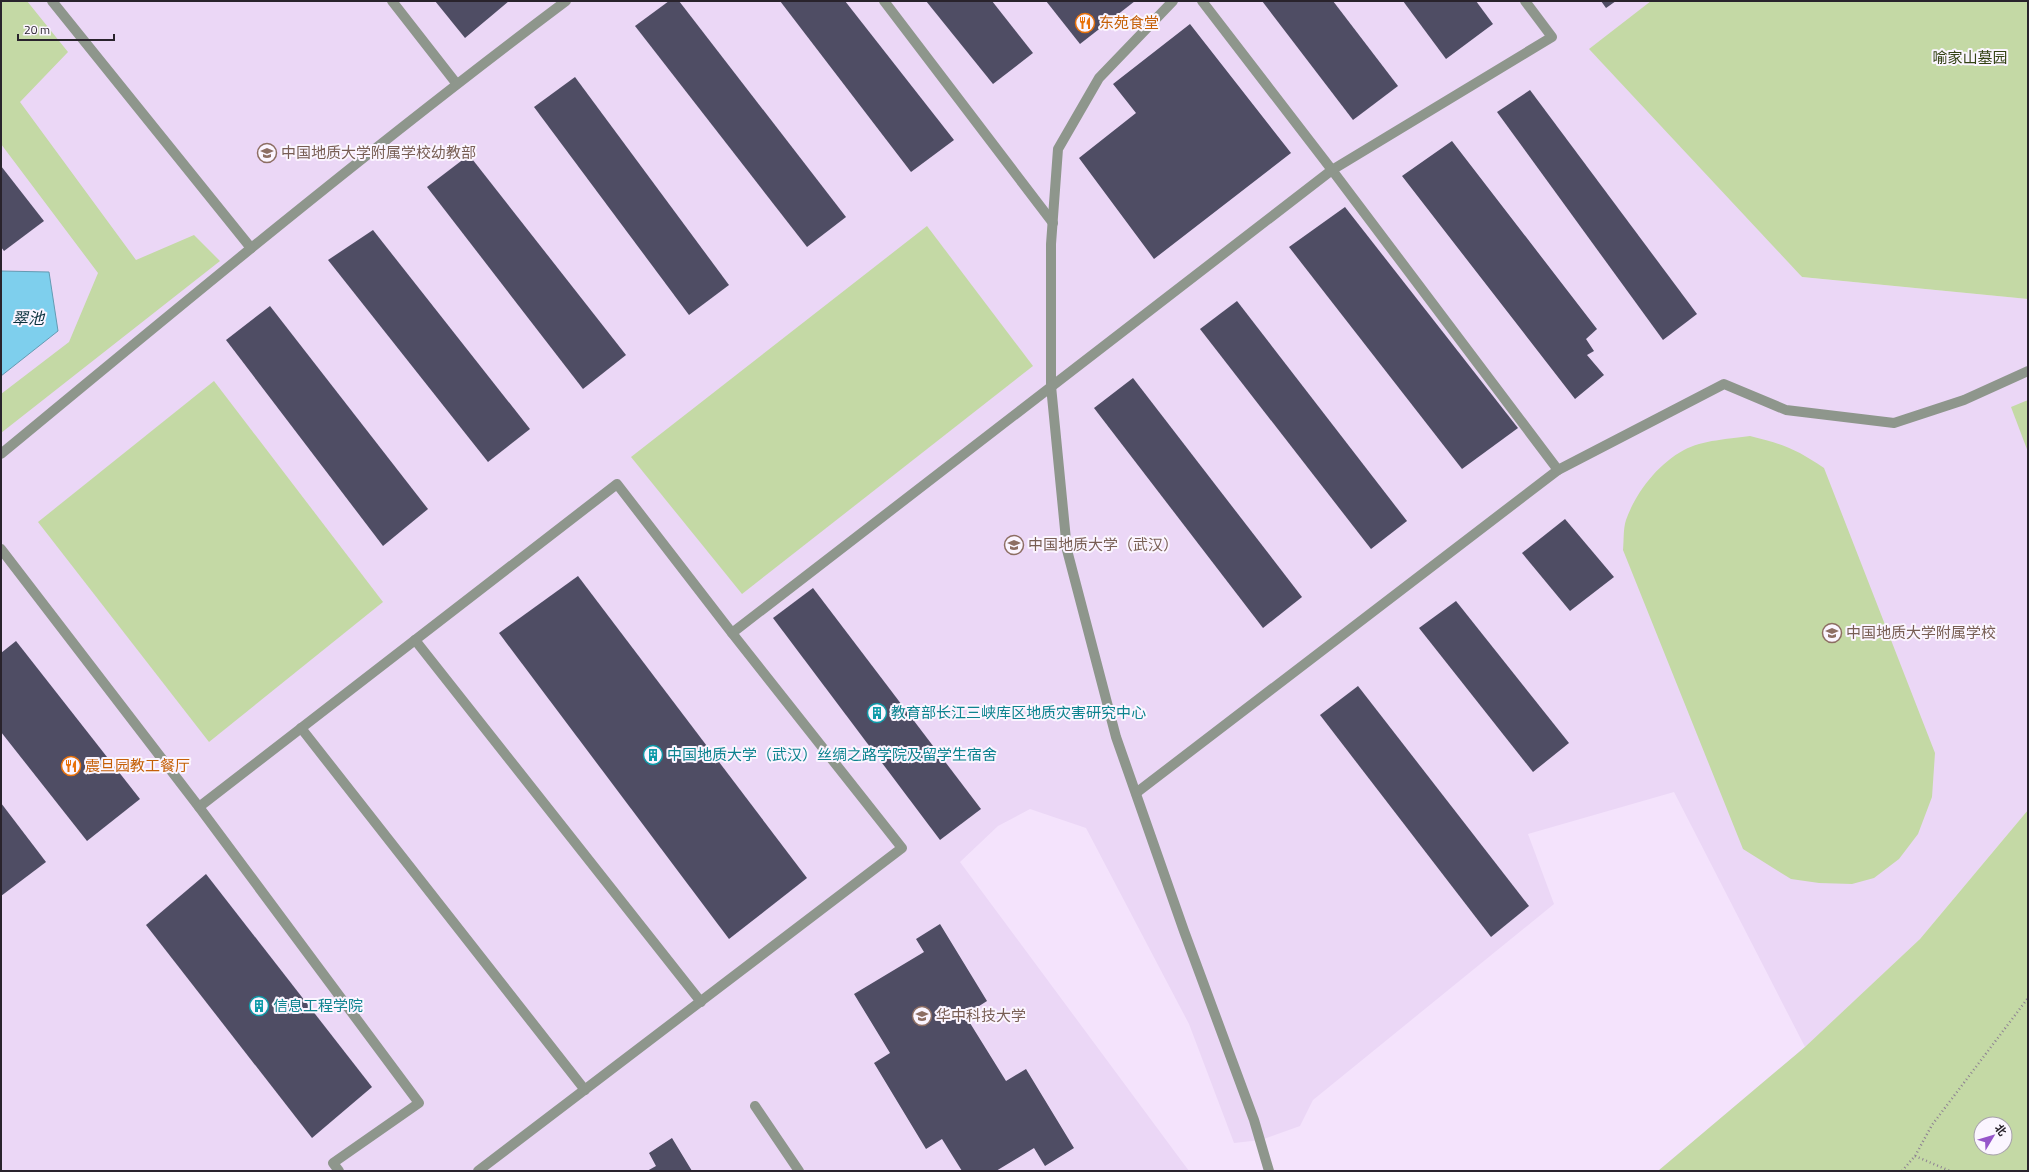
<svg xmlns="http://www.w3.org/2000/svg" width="2029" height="1172" font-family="'Titillium Web','Noto Sans SC',sans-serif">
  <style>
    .built { fill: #ebd7f6; fill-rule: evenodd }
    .green { fill: #c4d9a5; fill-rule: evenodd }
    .water { fill: #7ecfed; stroke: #649bb3 }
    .building { fill: #4f4d64 }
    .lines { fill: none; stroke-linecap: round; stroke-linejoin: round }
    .path { stroke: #8d8192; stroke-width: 2.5; stroke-dasharray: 1 3; stroke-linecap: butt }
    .lane { stroke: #8e968c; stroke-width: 10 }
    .street { stroke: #8e968c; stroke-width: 10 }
    .labels { text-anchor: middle; stroke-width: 4; stroke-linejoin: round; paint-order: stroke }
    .food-label { font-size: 15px; fill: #c56008; stroke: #fbf5ff; text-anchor: start }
    .park-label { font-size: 15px; fill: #334214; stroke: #fbf5ff }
    .education-label { font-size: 15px; fill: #785e54; stroke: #fbf5ff; text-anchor: start }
    .culture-label { font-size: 15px; fill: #0d838f; stroke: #fbf5ff; text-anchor: start }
    .water-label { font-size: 16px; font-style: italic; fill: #0a323e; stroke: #fbf5ff }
  </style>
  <rect width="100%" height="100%" fill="#f4e3fc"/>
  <path class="built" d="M1,1H1696L1801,277L2028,299V810L1920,939L1811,1042L1923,952L2028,1171H1658L1805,1047L1674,792L1528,834L1554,904L1313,1100L1300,1126L1261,1140L1234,1143L1189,1024L1086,828L1030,809L998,826L960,862L1189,1171H1ZM1981,1124H2005V1148H1981Z"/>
  <g class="green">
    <polygon points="1,1 27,1 68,52 20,102 136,260 194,235 220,261 1,433 1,394 69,342 98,273 1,144"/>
    <polygon points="1651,1 2028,1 2028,299 1802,277 1589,49"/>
    <polygon points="927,226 1033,366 742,594 631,457"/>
    <polygon points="214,381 383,602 209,742 38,522"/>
    <polygon points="2028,400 2028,452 2011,407"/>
    <path d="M1750,436C1783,444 1796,449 1824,468L1935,753L1932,797L1918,834L1899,859L1874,878L1852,884L1819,883L1791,879L1743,849L1623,550C1624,541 1623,529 1626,520C1636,492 1658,464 1684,450C1702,440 1730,439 1750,436Z"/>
    <path d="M2028,810V1171H1658L1805,1047L1920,939ZM1981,1124H2005V1148H1981Z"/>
  </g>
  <polygon class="water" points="1,271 49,272 58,331 1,376"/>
  <g class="building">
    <polygon points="435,1 509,1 465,38"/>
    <polygon points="669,1 679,1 846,217 807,247 635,26"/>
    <polygon points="780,1 845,1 954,140 911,172"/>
    <polygon points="926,1 992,1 1033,53 993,84"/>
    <polygon points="1046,1 1135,1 1080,44"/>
    <polygon points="1262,1 1333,1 1398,86 1353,120"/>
    <polygon points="1403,1 1476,1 1493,24 1446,59"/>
    <polygon points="1601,1 1616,1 1606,8"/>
    <polygon points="1190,24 1291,153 1154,259 1079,158 1136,113 1113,84"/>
    <polygon points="575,77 729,285 689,315 534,107"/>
    <polygon points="1530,90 1697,314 1663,340 1497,112"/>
    <polygon points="1452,141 1597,329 1586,339 1594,351 1587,355 1604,375 1575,399 1402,176"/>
    <polygon points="469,155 626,355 583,389 427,187"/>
    <polygon points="1,166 44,221 4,251 1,247"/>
    <polygon points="1345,207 1518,428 1462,469 1289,247"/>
    <polygon points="373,230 530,429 488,462 328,260"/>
    <polygon points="1237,301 1407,521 1371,549 1200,329"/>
    <polygon points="270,306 428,509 383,546 226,340"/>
    <polygon points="1133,378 1302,597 1263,628 1094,408"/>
    <polygon points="1565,519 1614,577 1570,611 1522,553"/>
    <polygon points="578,576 807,878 729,939 499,633"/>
    <polygon points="813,588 981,809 940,840 773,618"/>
    <polygon points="1456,601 1569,743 1533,772 1419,628"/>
    <polygon points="16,641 140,799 87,841 1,732 1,653"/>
    <polygon points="1358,686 1529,906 1491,937 1320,715"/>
    <polygon points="1,803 46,862 1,896"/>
    <polygon points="206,874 372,1087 312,1138 146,925"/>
    <polygon points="940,924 987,1001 965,1015 1006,1081 1026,1069 1074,1148 1045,1166 1034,1148 996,1171 962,1171 942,1139 926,1149 874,1063 890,1053 854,994 924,952 916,939"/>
    <polygon points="672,1138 692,1171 647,1171 656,1166 649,1153"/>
  </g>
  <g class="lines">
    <g class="path">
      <polyline points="1915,1156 1950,1171"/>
      <polyline points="1902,1171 1915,1156 1932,1125 2028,998"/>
    </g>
    <polyline class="lane" points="755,1106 799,1171"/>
    <g class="street">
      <polyline points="52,1 251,248"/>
      <polyline points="392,1 456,83"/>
      <polyline points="884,1 1053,223"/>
      <polyline points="1173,1 1099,78 1058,149 1051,244 1051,386 1067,550 1116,737 1184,931 1254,1120 1269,1171"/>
      <polyline points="1202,1 1332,170 1558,470 1724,384 1786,410 1894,423 1964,400 2028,371"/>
      <path d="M1,454C187,300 373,146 566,1"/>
      <polyline points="1,549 199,807 419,1103 333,1163 339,1171"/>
      <polyline points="415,640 701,1002"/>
      <polyline points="301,728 585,1090"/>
      <polyline points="1136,793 1558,470"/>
      <polyline points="199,807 617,484 732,633"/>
      <polyline points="478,1171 902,848 732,633 1332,170 1552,37 1525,1"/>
    </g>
  </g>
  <defs>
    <symbol id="restaurant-ring" viewBox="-11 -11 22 22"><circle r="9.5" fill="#fbf5ff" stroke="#e8710a" stroke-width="1.5"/><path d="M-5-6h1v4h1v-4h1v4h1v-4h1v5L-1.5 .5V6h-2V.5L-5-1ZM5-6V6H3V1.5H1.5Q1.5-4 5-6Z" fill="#e8710a"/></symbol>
    <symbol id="school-ring" viewBox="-11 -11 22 22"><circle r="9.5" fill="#fbf5ff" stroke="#8d6e63" stroke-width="1.5"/><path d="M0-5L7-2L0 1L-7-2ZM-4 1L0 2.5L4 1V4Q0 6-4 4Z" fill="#8d6e63"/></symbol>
    <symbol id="university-ring" viewBox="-11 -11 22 22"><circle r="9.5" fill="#fbf5ff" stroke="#8d6e63" stroke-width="1.5"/><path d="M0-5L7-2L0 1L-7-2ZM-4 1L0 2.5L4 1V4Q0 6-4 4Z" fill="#8d6e63"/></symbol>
    <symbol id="building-ring" viewBox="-11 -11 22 22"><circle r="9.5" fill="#fbf5ff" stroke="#0f9aa8" stroke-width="1.5"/><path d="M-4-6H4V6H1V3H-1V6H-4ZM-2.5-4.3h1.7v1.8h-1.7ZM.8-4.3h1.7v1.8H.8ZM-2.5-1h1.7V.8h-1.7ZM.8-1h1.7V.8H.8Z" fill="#0f9aa8"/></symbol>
  </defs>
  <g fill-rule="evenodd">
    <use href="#restaurant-ring" x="1074" y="12" width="22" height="22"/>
    <use href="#school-ring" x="256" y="142" width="22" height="22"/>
    <use href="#university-ring" x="1003" y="534" width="22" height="22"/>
    <use href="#school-ring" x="1821" y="622" width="22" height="22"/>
    <use href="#building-ring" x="866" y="702" width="22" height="22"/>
    <use href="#building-ring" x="642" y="744" width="22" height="22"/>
    <use href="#restaurant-ring" x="60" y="755" width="22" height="22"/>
    <use href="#building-ring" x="248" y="995" width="22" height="22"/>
    <use href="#university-ring" x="911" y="1005" width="22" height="22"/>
  </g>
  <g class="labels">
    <g class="food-label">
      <text x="1099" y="28">东苑食堂</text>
      <text x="85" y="771">震旦园教工餐厅</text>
    </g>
    <g class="park-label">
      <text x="1970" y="63">喻家山墓园</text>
    </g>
    <g class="education-label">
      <text x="281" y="158">中国地质大学附属学校幼教部</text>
      <text x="1028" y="550">中国地质大学（武汉）</text>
      <text x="1846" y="638">中国地质大学附属学校</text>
      <text x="936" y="1021">华中科技大学</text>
    </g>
    <g class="culture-label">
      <text x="891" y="718">教育部长江三峡库区地质灾害研究中心</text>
      <text x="667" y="760">中国地质大学（武汉）丝绸之路学院及留学生宿舍</text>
      <text x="273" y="1011">信息工程学院</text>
    </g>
    <g class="water-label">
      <text x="28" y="324">翠池</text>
    </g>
  </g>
  <rect width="2029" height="1172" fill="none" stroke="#29232c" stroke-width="4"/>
  <g transform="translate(1993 1136) rotate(52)"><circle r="19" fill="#fbf5ff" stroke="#a7a1ab"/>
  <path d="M0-3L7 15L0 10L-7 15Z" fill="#9655ca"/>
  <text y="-6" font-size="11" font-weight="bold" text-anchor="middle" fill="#29232c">北</text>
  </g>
  <path d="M18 34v6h96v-6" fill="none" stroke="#29232c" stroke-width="2"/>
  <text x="24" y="34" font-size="12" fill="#29232c" stroke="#fbf5ff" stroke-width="3" paint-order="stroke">20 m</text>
</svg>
